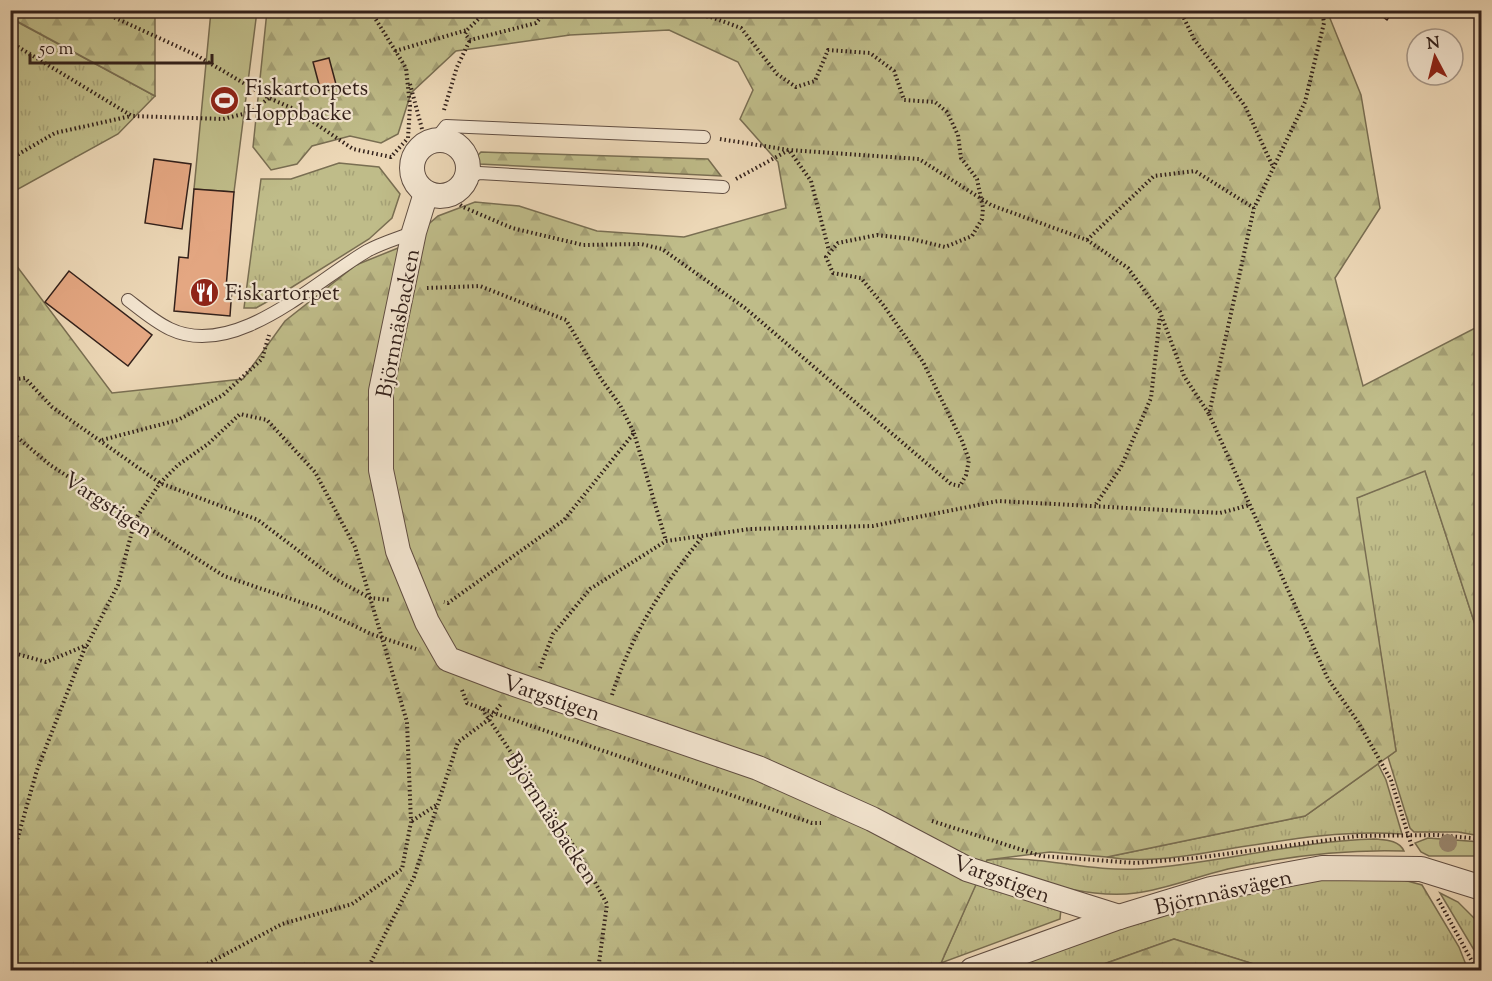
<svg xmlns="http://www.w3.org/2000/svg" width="1492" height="981" font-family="'Sorts Mill Goudy',serif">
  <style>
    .grass { fill: url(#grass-tufts); stroke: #796e52; stroke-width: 1.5 }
    .forest { fill: url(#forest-firs); stroke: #796e52; stroke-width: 1.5 }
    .pitch { fill: #bfbc89; stroke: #796e52; stroke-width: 1.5 }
    .building { fill: #e4a782; stroke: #33211b; stroke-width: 1.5 }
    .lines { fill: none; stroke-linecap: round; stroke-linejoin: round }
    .service-casing { stroke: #614e42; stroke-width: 14 }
    .minor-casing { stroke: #614e42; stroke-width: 26 }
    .path { stroke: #33211b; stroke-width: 4; stroke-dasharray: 1.5 3; stroke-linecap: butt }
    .service { stroke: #f3e5d0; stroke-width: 12 }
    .minor { stroke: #f3e5d0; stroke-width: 24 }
    .tree { fill: #9a8870 }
    .labels { text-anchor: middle; stroke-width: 4.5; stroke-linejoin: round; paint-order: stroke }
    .poi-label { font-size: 22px; fill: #33211b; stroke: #f3e5d0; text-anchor: start }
    .street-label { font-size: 22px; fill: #33211b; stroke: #f3e5d0 }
  </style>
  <defs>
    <pattern id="grass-tufts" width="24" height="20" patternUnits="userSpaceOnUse" patternTransform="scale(1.5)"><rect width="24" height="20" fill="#bfbc89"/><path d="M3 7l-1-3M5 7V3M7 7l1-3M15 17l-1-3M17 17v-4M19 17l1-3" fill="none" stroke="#a5a176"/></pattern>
    <pattern id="forest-firs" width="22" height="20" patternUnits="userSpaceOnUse" patternTransform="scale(1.5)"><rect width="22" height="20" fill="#bfbc89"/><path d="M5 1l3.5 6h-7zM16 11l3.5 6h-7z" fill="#a5a176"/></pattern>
  </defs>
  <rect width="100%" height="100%" fill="#ecd7b6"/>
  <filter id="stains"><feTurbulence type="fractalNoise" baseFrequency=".00333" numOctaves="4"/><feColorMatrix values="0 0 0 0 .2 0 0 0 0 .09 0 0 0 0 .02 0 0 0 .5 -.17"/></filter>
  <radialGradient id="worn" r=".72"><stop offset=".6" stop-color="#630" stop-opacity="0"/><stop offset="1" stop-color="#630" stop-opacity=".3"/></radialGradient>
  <g class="grass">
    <polygon points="10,18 155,96 118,134 11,193"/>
    <polygon points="339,163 379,167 400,194 392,218 369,239 281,294 256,308 244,308 261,179 291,179"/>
    <polygon points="1425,470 1481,643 1481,836 1458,832 1414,832 1410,828 1388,757 1396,751 1356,498"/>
    <path d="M1378,764L1386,780L1402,834C1344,830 1291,839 1234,848C1193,855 1148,864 1107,857L1305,816Z"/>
    <polygon points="1428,838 1481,842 1481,856 1429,856 1421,852 1415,843"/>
    <path d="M1375,839C1386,840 1399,840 1404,851C1344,849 1287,856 1228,869C1198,876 1167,889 1136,893C1086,900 1031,878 985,864L987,860C1037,854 1087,872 1138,869C1217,864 1295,841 1375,839Z"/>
    <polygon points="1364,877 1400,879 1422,885 1459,947 1468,970 1273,970 1174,939 1087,970 994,970 1202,902 1310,880"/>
    <polygon points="978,879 1061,908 1060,919 941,963"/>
    <polygon points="1440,893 1458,902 1481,925 1479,947 1474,950"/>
  </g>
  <g class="forest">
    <polygon points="10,11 155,11 155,96 11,18"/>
    <polygon points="267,11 1327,11 1361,95 1380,208 1335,278 1363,386 1481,325 1481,643 1425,471 1357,498 1396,751 1305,816 1107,857 1050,852 987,860 941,963 924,970 11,970 10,257 112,393 243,379 285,321 356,265 403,246 438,216 475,202 519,206 597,231 684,237 786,208 778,162 740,119 753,90 738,62 669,30 570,35 456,51 411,93 398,134 381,143 350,136 312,146 297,164 271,170 253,147"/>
    <polygon points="481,152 708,159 721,176 479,164 475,158"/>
    <polygon points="1174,939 1273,970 1087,970"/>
  </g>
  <polygon class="pitch" points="211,11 257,11 234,192 194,189"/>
  <g class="building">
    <polygon points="1374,10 1394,10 1387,20"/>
    <polygon points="329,58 337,88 321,92 313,62"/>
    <polygon points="154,159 191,164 182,229 145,223"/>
    <polygon points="194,189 234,192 226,288 232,288 230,316 174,311 179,257 188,258"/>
    <polygon points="69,271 152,335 128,366 45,302"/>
  </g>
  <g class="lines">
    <defs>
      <g id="service">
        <polyline points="435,140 446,126 704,137"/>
        <polyline points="467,179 479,173 723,187"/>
        <path d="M128,300C141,310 155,322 170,329C235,360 314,282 367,251C381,243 399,238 414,232"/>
      </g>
      <g id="minor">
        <circle cx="440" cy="168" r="28"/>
        <polyline points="426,193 414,232 381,391 381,470 398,551 427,622 448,659 506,681 758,768 872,819 967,869 1119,917"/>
        <polyline points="972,970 1119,917 1211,889 1322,868 1421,869 1482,888"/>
      </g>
    </defs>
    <use href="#service" class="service-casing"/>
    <use href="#minor" class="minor-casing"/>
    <g class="path">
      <polyline points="98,10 196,55 269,98 294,109 353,149 391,157 408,138 410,106 406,68 370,10"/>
      <polyline points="488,10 467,30 465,34 470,40 536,23 547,10"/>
      <polyline points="1180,10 1194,39 1245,106 1273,167"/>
      <polyline points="1322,10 1324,23 1305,102 1254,208 1209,414 1328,679 1358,722 1391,780 1412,847"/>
      <polyline points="10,42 132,116 223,119 251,112 269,98"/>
      <polyline points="395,51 467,30"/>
      <polyline points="10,69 13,74 10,80"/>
      <polyline points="410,84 422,129"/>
      <polyline points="444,110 457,67 470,40"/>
      <polyline points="720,139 789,150 811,181 829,251"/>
      <polyline points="10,159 55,133 131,116"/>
      <polyline points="736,179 789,150 919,159 991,205 1087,240 1128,268 1160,312 1184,376 1209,414"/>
      <polyline points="450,196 463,207 512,228 583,245 641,244 662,249 745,308 951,484 960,486 966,475 969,460 962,441 923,362 884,306 861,278 833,273 826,257 838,243 877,235 912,239 945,247 972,236 982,219 983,208 977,179 961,158 958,135 947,112 935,102 904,100 894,71 870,53 828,50 815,81 796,87 777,74 741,28 711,17 656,10"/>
      <polyline points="1087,240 1154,176 1195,171 1254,208"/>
      <polyline points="427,288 480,286 566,320 601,379 620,405 634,433 564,520 448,603 444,602"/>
      <polyline points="10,380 25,378 52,407 160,483 258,520 337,580 370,598 391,600"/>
      <polyline points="10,431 50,465 224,576 318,608 371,634 416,649"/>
      <polyline points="634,433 666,541"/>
      <polyline points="102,440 178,420 223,395 262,359 269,335"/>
      <polyline points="1096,504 1121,467 1151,398 1160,316"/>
      <polyline points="10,652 46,662 87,645 118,585 135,520 160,483 178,465 208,444 240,414 267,420 315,472 355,547 407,722 411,822 402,869 352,904 282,924 196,970"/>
      <polyline points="540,668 553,634 590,589 666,541 750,529 873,526 998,501 1220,513 1250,505"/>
      <polyline points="462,690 467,703 494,713 812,823 821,823"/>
      <path d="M612,695C631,635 663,585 703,536"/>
      <polyline points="482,709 581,857 607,904 598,970"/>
      <polyline points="412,821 438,804"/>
      <polyline points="932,821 1041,856 1136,863 1196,858 1358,836 1437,835 1482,839"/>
      <polyline points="10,865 37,770 86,645"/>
      <polyline points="1438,899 1474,965 1475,970"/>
      <polyline points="367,970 414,877 458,742 488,720 502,703"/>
    </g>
    <use href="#service" class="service"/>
    <use href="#minor" class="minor"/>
  </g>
  <circle class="tree" cx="1448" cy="843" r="9"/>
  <defs>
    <symbol id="stadium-disc" viewBox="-11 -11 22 22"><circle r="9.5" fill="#8f2418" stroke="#f3e5d0"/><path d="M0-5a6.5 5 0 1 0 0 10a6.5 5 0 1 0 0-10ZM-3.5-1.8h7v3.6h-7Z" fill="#fff"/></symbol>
    <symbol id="restaurant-disc" viewBox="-11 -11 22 22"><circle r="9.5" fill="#8f2418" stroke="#f3e5d0"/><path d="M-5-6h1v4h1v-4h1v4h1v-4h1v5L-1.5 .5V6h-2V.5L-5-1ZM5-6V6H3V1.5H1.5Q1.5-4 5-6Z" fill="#fff"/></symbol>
  </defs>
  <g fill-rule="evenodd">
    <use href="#stadium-disc" x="208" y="84" width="33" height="33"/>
    <use href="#restaurant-disc" x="188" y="276" width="33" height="33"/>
  </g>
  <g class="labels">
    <g class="poi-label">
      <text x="245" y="95">Fiskartorpets<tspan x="245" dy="25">Hoppbacke</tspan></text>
      <text x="225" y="300">Fiskartorpet</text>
    </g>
    <g class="street-label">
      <text transform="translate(397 323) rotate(-79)" y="8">Björnnäsbacken</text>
      <text transform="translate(109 504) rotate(33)" y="8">Vargstigen</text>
      <text transform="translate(552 697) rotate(19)" y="8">Vargstigen</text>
      <text transform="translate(553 818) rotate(57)" y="8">Björnnäsbacken</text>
      <text transform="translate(1002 878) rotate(20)" y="8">Vargstigen</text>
      <text transform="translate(1223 891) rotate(-13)" y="8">Björnnäsvägen</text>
    </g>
  </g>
  <rect width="1492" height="981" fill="none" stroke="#ecd7b6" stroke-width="36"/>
  <rect x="12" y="12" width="1468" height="957" fill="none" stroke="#33211b" stroke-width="3"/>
  <rect x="18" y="18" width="1456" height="945" fill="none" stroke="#33211b" stroke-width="1.5"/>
  <g transform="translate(1435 57) rotate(353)"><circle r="28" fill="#f3e5d0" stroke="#a69788" stroke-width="1.5"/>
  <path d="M0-4.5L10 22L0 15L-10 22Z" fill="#8f2418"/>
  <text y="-9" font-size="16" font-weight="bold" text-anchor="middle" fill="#33211b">N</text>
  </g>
  <path d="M30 54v9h182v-9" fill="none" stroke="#33211b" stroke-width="3"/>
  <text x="39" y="54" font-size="18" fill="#33211b" stroke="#f3e5d0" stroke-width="4.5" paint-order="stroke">50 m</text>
  <rect width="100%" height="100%" filter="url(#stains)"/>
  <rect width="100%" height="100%" fill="url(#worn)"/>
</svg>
